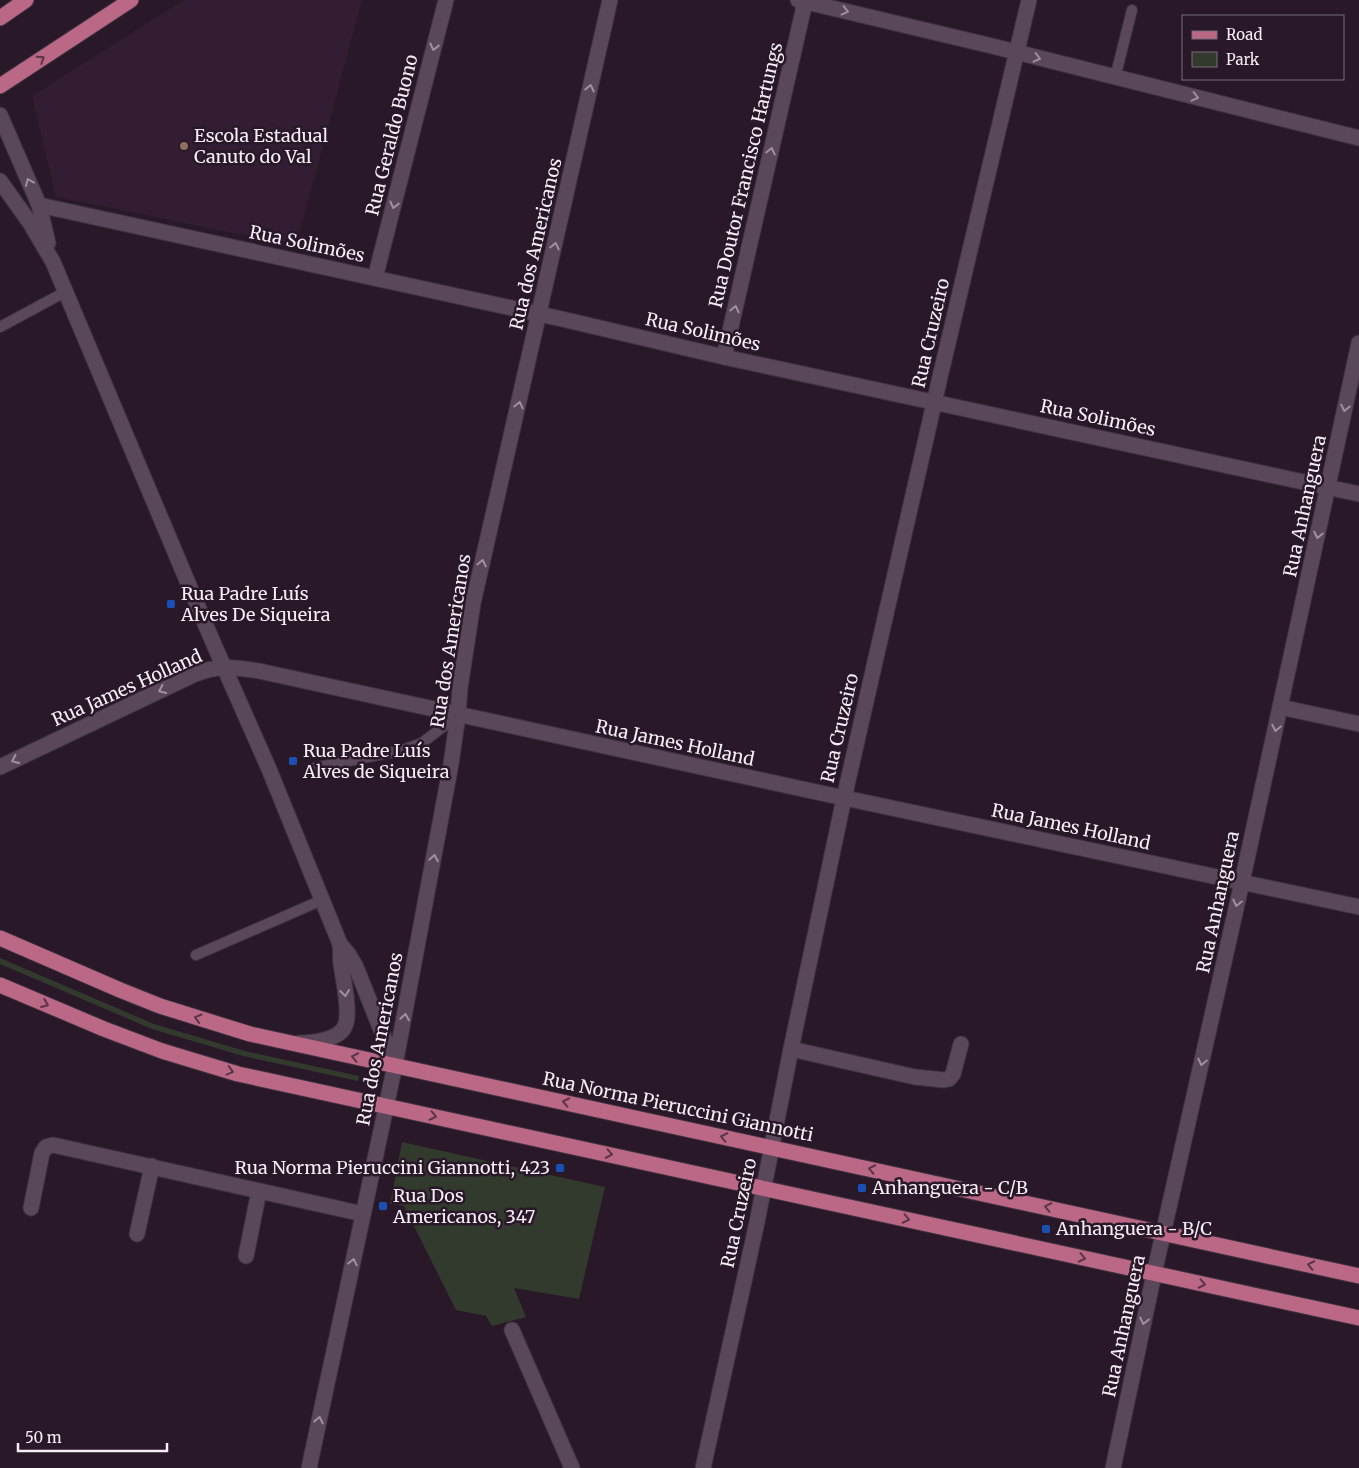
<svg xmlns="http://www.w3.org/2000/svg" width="1359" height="1468" font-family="Merriweather,serif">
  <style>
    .built { fill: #331d33 }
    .green { fill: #313a2c }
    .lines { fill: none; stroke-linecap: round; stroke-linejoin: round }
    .service-casing { stroke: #3f323f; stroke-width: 12 }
    .minor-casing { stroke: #3f323f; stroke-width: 17 }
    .tertiary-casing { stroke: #3f323f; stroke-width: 17 }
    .secondary-casing { stroke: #3f323f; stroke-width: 17 }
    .primary-casing { stroke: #3f323f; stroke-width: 17 }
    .service { stroke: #5a4759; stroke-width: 10 }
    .minor { stroke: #5a4759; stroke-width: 15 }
    .tertiary { stroke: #5a4759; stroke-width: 15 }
    .secondary { stroke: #5a4759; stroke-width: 15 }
    .primary { stroke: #bb6887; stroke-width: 15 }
    .oneway { stroke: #a191a0 }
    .oneway2 { stroke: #5b3449 }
    .education-dot { fill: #8d6e63; stroke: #281828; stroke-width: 2 }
    .transit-dot { fill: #1a4fb4; stroke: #281828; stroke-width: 2 }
    .labels { text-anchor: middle; stroke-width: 5; stroke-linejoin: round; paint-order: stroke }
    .street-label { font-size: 18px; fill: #f8ecf7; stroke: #281828 }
    .poi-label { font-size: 18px; fill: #f8ecf7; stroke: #281828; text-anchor: start }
  </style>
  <rect width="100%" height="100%" fill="#281828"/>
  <polygon class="built" points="184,0 362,0 296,246 56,197 32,96"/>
  <g class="green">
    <polygon points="0,958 154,1024 245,1051 359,1076 358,1081 243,1056 152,1029 0,964"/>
    <polygon points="402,1142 605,1187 579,1299 514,1288 526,1317 492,1326 486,1316 456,1310 404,1206 390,1204"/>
  </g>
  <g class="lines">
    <defs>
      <g id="service">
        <polyline points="1115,78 1132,10"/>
        <polyline points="0,327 65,292"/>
        <polyline points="314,768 403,750 422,743 458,715"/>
        <polyline points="196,955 322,900"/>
      </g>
      <g id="minor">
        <polyline points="0,115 39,205 48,243"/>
        <polyline points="0,181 30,223 53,262 212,640 269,769 340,944 349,955 356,967 395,1065"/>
        <polyline points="39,205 562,319 724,357 1359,494"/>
        <polyline points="375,278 446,0"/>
        <polyline points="724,357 805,2"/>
        <polyline points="1280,707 1359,724"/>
        <path d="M0,767L193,675C220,664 232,667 259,671L821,793L1359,907"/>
        <path d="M299,1043C313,1043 339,1040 345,1026C351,1013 343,979 341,964C340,958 341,951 340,944"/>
        <polyline points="791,1049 915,1077 944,1080 949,1079 953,1074 961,1044"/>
        <polyline points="395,1065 451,764 458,715 460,688 473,603 610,0"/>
        <polyline points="31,1208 42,1153 46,1147 53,1145 363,1214"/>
        <polyline points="137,1234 152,1166"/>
        <polyline points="246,1256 259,1191"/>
        <polyline points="512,1330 572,1468"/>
        <polyline points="703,1468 757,1222 791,1049 844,798 940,377 1029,0"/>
      </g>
      <g id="tertiary">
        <polyline points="309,1468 395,1065"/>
        <polyline points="1113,1468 1154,1274 1242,882 1359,343"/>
      </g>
      <polyline id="secondary" points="798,0 992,46 1359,138"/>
      <g id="primary">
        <polyline points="0,18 26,0"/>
        <polyline points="0,86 131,0"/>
        <polyline points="0,938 120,990 160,1006 250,1034 1359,1276"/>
        <polyline points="0,985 104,1029 162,1051 238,1074 1359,1318"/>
      </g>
    </defs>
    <use href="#service" class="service-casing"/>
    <use href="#minor" class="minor-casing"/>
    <use href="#tertiary" class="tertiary-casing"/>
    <use href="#secondary" class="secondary-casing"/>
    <use href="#primary" class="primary-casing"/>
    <use href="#service" class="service"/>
    <use href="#minor" class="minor"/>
    <use href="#tertiary" class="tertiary"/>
    <use href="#secondary" class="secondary"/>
    <use href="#primary" class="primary"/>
  </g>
  <defs><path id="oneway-chevron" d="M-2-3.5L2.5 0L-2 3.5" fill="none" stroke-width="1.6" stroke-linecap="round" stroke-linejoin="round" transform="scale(1.25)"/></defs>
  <g class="oneway">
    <use href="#oneway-chevron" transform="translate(845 11) rotate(13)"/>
    <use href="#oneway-chevron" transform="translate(434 47) rotate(104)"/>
    <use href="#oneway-chevron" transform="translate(1037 58) rotate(14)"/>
    <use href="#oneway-chevron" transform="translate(590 88) rotate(-77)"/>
    <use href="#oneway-chevron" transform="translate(1195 97) rotate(14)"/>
    <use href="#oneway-chevron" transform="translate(771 151) rotate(-77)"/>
    <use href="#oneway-chevron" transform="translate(29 182) rotate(-113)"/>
    <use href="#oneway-chevron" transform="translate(394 205) rotate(104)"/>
    <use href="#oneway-chevron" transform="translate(555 246) rotate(-77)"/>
    <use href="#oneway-chevron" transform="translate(735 309) rotate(-77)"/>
    <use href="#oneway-chevron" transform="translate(519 405) rotate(-77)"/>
    <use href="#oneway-chevron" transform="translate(1345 408) rotate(102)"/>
    <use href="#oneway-chevron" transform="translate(1318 535) rotate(102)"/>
    <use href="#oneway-chevron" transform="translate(482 563) rotate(-77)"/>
    <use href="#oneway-chevron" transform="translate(162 690) rotate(155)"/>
    <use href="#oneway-chevron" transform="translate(1276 728) rotate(102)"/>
    <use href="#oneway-chevron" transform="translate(15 760) rotate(155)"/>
    <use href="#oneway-chevron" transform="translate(434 858) rotate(-80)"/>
    <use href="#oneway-chevron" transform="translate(1237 903) rotate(103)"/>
    <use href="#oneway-chevron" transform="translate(345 993) rotate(83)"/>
    <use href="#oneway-chevron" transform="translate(405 1017) rotate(-80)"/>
    <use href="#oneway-chevron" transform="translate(1202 1062) rotate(103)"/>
    <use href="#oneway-chevron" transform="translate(353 1262) rotate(-78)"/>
    <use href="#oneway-chevron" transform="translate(1144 1321) rotate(102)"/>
    <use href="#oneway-chevron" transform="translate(319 1420) rotate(-78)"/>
  </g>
  <g class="oneway2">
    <use href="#oneway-chevron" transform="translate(41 59) rotate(-33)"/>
    <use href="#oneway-chevron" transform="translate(45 1004) rotate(23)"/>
    <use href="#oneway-chevron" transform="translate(198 1018) rotate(-163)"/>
    <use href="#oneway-chevron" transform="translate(355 1057) rotate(-168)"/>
    <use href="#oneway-chevron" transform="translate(230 1071) rotate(15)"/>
    <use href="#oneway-chevron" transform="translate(566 1102) rotate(-168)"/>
    <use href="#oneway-chevron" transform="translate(433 1116) rotate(12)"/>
    <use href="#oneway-chevron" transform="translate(724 1137) rotate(-168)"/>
    <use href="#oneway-chevron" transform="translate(609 1154) rotate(12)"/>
    <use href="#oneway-chevron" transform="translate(872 1169) rotate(-168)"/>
    <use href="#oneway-chevron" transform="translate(1048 1207) rotate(-168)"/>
    <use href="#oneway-chevron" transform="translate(906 1219) rotate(12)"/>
    <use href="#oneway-chevron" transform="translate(1082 1258) rotate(12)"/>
    <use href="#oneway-chevron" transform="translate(1311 1265) rotate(-168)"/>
    <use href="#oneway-chevron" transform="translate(1202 1284) rotate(12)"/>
  </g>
  <circle class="education-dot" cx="184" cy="146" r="5"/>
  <g class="transit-dot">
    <rect x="166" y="599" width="10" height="10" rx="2.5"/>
    <rect x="288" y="756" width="10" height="10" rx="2.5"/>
    <rect x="555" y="1163" width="10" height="10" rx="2.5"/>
    <rect x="857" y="1183" width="10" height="10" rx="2.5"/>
    <rect x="378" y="1201" width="10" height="10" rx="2.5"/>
    <rect x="1041" y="1224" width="10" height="10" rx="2.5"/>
  </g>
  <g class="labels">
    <g class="street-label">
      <text transform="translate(392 135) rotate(-76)" y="6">Rua Geraldo Buono</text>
      <text transform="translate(746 175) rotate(-77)" y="6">Rua Doutor Francisco Hartungs</text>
      <text transform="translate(307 244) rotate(12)" y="6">Rua Solimões</text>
      <text transform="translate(536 244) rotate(-77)" y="6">Rua dos Americanos</text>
      <text transform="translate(703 332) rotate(13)" y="6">Rua Solimões</text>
      <text transform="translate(931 333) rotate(-77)" y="6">Rua Cruzeiro</text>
      <text transform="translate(1098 418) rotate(12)" y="6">Rua Solimões</text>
      <text transform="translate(1305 506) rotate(-78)" y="6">Rua Anhanguera</text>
      <text transform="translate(451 641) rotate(-81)" y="6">Rua dos Americanos</text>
      <text transform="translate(127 688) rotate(-24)" y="6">Rua James Holland</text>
      <text transform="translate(840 728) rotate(-77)" y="6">Rua Cruzeiro</text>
      <text transform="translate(675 743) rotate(12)" y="6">Rua James Holland</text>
      <text transform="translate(1071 827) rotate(12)" y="6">Rua James Holland</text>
      <text transform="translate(1218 902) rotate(-78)" y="6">Rua Anhanguera</text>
      <text transform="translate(380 1039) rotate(-79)" y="6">Rua dos Americanos</text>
      <text transform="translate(678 1107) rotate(12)" y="6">Rua Norma Pieruccini Giannotti</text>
      <text transform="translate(739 1213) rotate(-78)" y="6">Rua Cruzeiro</text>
      <text transform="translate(1124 1326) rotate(-78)" y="6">Rua Anhanguera</text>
    </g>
    <g class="poi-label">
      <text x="194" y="142">Escola Estadual<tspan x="194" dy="21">Canuto do Val</tspan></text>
      <text x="181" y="600">Rua Padre Luís<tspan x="181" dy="21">Alves De Siqueira</tspan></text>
      <text x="303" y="757">Rua Padre Luís<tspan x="303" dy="21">Alves de Siqueira</tspan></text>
      <text x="550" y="1174" text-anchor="end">Rua Norma Pieruccini Giannotti, 423</text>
      <text x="872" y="1194">Anhanguera - C/B</text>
      <text x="393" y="1202">Rua Dos<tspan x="393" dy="21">Americanos, 347</tspan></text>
      <text x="1056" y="1235">Anhanguera - B/C</text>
    </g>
  </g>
  <rect x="1182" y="15" width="162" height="65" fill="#281828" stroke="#7b6d7b"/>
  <rect x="1192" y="31" width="25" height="8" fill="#bb6887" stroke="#7b6d7b"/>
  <text x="1226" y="40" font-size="15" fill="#f8ecf7">Road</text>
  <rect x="1192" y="52" width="25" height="15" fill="#313a2c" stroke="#7b6d7b"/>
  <text x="1226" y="65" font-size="15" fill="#f8ecf7">Park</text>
  <path d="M18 1443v8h149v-8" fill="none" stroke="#f8ecf7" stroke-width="2.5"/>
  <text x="25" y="1443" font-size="15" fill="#f8ecf7" stroke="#281828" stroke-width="4" paint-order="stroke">50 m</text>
</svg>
